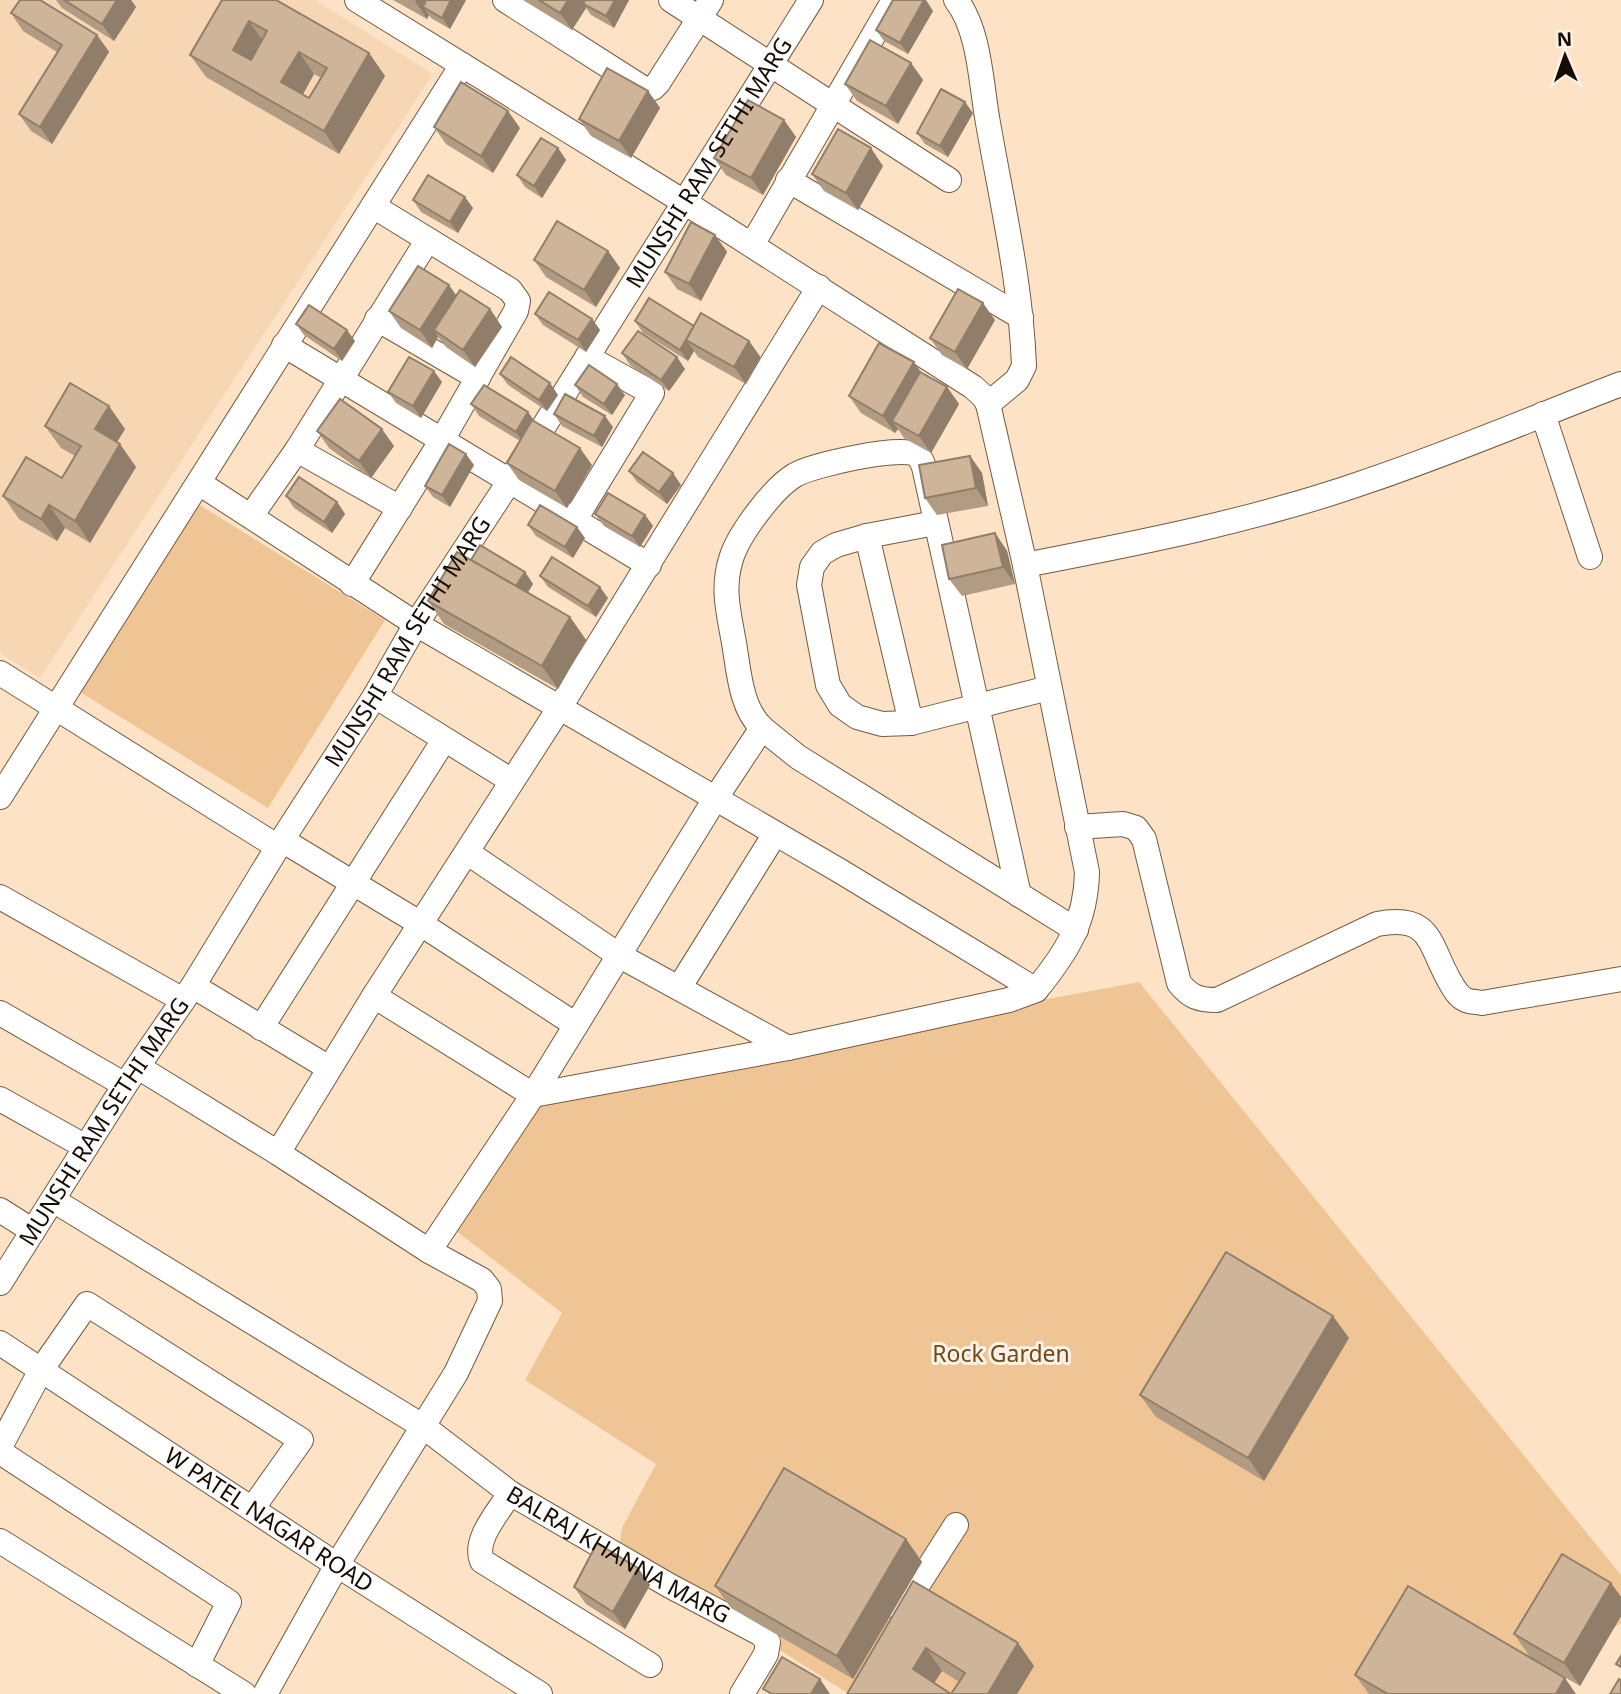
<svg xmlns="http://www.w3.org/2000/svg" width="1621" height="1694" font-family="'Noto Sans',sans-serif">
  <style>
    .built { fill: #f6d6b3 }
    .green { fill: #f0c595 }
    .lines { fill: none; stroke-linecap: round; stroke-linejoin: round }
    .minor-casing { stroke: #725b42; stroke-width: 26 }
    .minor { stroke: #fff; stroke-width: 24 }
    .wall { fill: #b19b83; fill-rule: evenodd }
    .shaded-wall { fill: #907e6a }
    .building { fill: #ceb498; stroke: #907e6a; stroke-width: 2; fill-rule: evenodd }
    .labels { text-anchor: middle; stroke-width: 6; stroke-linejoin: round; paint-order: stroke }
    .street-label { font-size: 23px; fill: #150c04; stroke: #fdf2e7 }
    .park-label { font-size: 23px; fill: #714a18; stroke: #fdf2e7 }
  </style>
  <rect width="100%" height="100%" fill="#fde2c5"/>
  <polygon class="built" points="0,0 315,0 433,74 40,678 0,653"/>
  <g class="green">
    <polygon points="198,504 385,620 268,808 80,692"/>
    <polygon points="1139,982 1621,1575 1621,1623 1513,1694 849,1694 619,1548 622,1528 656,1464 525,1380 562,1313 441,1219 533,1095"/>
  </g>
  <g class="lines">
    <defs>
      <g id="minor">
        <polyline points="505,0 646,90 653,88 658,83 711,0"/>
        <polyline points="671,0 949,180"/>
        <path d="M956,0C980,30 981,85 988,123C1002,203 1021,284 1024,366L1017,380L988,404"/>
        <polyline points="788,180 1021,317"/>
        <polyline points="752,245 894,0"/>
        <polyline points="377,319 478,378"/>
        <polyline points="284,345 649,565"/>
        <polyline points="1543,414 1590,557"/>
        <polyline points="297,450 400,508"/>
        <path d="M199,483L416,624L840,871L1036,990C1067,952 1086,922 1087,872L1025,565L988,404L984,397L973,387L684,202L357,0"/>
        <polyline points="251,516 297,450 427,241"/>
        <polyline points="574,521 652,393 587,357"/>
        <polyline points="935,523 867,536 836,545 822,553 812,567 809,585 828,685 840,705 857,717 882,724 911,723 1049,688"/>
        <polyline points="867,536 911,723"/>
        <path d="M1025,565C1139,543 1252,521 1362,483C1449,454 1535,417 1621,384"/>
        <polyline points="352,584 442,440 516,311 518,301 510,290 373,206"/>
        <polyline points="0,673 278,847"/>
        <polyline points="375,696 512,781"/>
        <path d="M762,728C742,709 739,675 735,649C730,617 721,591 731,559C738,535 773,488 795,475C813,465 896,446 915,454C921,457 922,462 924,467L1019,895"/>
        <polyline points="0,797 462,65"/>
        <path d="M1077,827L1123,824L1136,828L1144,839L1179,983C1190,997 1199,1000 1217,1000L1377,924C1431,914 1428,942 1449,980C1453,987 1458,997 1466,1000C1470,1002 1477,1002 1482,1003L1621,979"/>
        <polyline points="282,840 421,924 576,1025"/>
        <polyline points="468,853 620,956 788,1048"/>
        <polyline points="0,897 183,1000"/>
        <polyline points="193,986 329,1068"/>
        <polyline points="679,988 775,834"/>
        <polyline points="374,996 533,1095 715,799 762,728 798,757 1076,930"/>
        <polyline points="0,1013 125,1085"/>
        <polyline points="261,1028 444,740"/>
        <polyline points="138,1067 278,1153 429,1251 482,1280 489,1289 490,1301 456,1373 337,1565 265,1694"/>
        <polyline points="0,1099 86,1147"/>
        <polyline points="278,1153 374,996 560,707 819,287"/>
        <path id="s1" d="M53,1200L424,1427L510,1493L670,1586L761,1634L768,1642L766,1654L742,1694"/>
        <polyline points="0,1210 33,1231"/>
        <polyline points="429,1251 533,1095 788,1048 1009,1000 1036,990"/>
        <path id="s2" d="M0,1283L125,1085L193,986L282,840L375,696L416,624L509,482L811,0"/>
        <path id="s3" d="M0,1343L337,1565L540,1694"/>
        <polyline points="0,1447 41,1370 87,1304 301,1440 252,1509"/>
        <polyline points="0,1452 229,1602 197,1665"/>
        <path d="M510,1493C499,1512 473,1539 482,1561L650,1665"/>
        <polyline points="0,1541 244,1694"/>
        <polyline points="901,1611 956,1525"/>
      </g>
    </defs>
    <use href="#minor" class="minor-casing"/>
    <use href="#minor" class="minor"/>
  </g>
  <g class="wall">
    <polygon points="56,0 131,0 136,7 114,41 62,8"/>
    <path d="M222,0L369,53L385,76L339,154L206,77L190,55ZM314,74L321,78L309,98L303,94Z"/>
    <polygon points="393,0 466,0 450,29 431,18 429,15 427,19"/>
    <polygon points="523,0 629,0 614,28 591,15 586,8 572,30"/>
    <polygon points="933,11 908,54 884,41 876,30"/>
    <polygon points="11,13 97,35 109,52 52,144 31,131 19,114 57,52 23,31"/>
    <polygon points="911,63 923,80 898,124 857,101 845,84"/>
    <polygon points="648,91 660,108 631,158 591,136 579,119"/>
    <polygon points="973,113 948,157 925,144 917,133"/>
    <polygon points="784,120 796,137 763,195 726,175 714,158"/>
    <polygon points="434,127 520,128 493,173 446,144"/>
    <polygon points="558,148 566,160 542,198 525,187 517,175"/>
    <polygon points="883,166 858,210 824,191 812,174"/>
    <polygon points="413,200 473,208 458,233 421,212"/>
    <polygon points="715,235 727,252 701,301 677,289 665,272"/>
    <polygon points="608,251 620,268 596,307 546,277 534,260"/>
    <polygon points="456,296 490,309 502,327 475,367 446,347 438,337 432,348 401,328 389,311"/>
    <polygon points="535,314 592,319 600,330 586,352 543,325"/>
    <polygon points="995,320 967,369 942,355 930,338"/>
    <polygon points="635,321 694,326 749,341 761,358 746,384 698,357 694,351 688,361 643,333"/>
    <polygon points="296,324 355,341 342,361 304,335"/>
    <polygon points="622,353 685,369 669,391 630,365"/>
    <polygon points="921,373 947,387 959,404 931,453 904,438 898,429 895,433 861,413 849,396"/>
    <polygon points="500,374 558,395 547,411 508,385"/>
    <polygon points="442,382 421,418 396,403 388,392"/>
    <polygon points="575,385 625,395 612,415 583,397"/>
    <polygon points="471,404 528,412 535,422 592,465 567,508 519,480 507,463 520,441 479,416"/>
    <polygon points="554,414 613,427 602,447 562,426"/>
    <polygon points="45,426 125,429 117,442 136,467 90,543 65,528 57,541 19,519 3,496 62,478 75,456 61,448"/>
    <polygon points="317,431 394,446 371,478 329,448"/>
    <polygon points="970,456 982,473 988,506 937,515 925,498"/>
    <polygon points="474,465 450,507 433,497 425,486"/>
    <polygon points="629,471 681,485 667,504 637,482"/>
    <polygon points="286,496 337,502 345,514 332,533 294,508"/>
    <polygon points="595,514 645,515 653,526 640,547 604,526"/>
    <polygon points="528,525 585,538 573,558 536,536"/>
    <polygon points="995,533 1007,551 1015,584 962,596 949,579"/>
    <polygon points="471,561 525,572 533,584 527,593 570,617 586,640 558,689 444,624 428,601"/>
    <polygon points="540,576 608,598 596,617 548,587"/>
    <polygon points="1349,1338 1264,1481 1156,1417 1140,1395"/>
    <polygon points="906,1539 922,1562 853,1679 731,1608 715,1586"/>
    <polygon points="638,1568 650,1585 625,1629 586,1604 574,1587"/>
    <path d="M913,1581L1018,1643L1034,1666L1017,1694H847ZM942,1671L959,1682L951,1694L934,1683Z"/>
    <polygon points="1611,1583 1621,1597 1621,1616 1580,1686 1530,1657 1514,1634"/>
    <polygon points="1355,1675 1576,1694 1369,1694"/>
  </g>
  <g class="shaded-wall">
    <polygon points="117,0 131,0 136,7 114,41 102,24"/>
    <polygon points="416,0 437,0 423,7 429,15 427,19 415,1"/>
    <polygon points="451,0 466,0 450,29 442,18"/>
    <polygon points="568,0 591,0 583,4 586,8 572,30 560,13"/>
    <polygon points="615,0 629,0 614,28 606,16"/>
    <polygon points="924,0 926,0 933,11 908,54 900,43"/>
    <polygon points="249,21 265,44 249,72 233,50"/>
    <polygon points="97,35 109,52 52,144 40,127"/>
    <polygon points="299,52 314,74 297,105 281,82"/>
    <polygon points="369,53 385,76 339,154 324,131"/>
    <polygon points="911,63 923,80 898,124 886,106"/>
    <polygon points="648,91 660,108 631,158 619,141"/>
    <polygon points="965,102 973,113 948,157 940,146"/>
    <polygon points="508,111 520,128 493,173 481,156"/>
    <polygon points="784,120 796,137 763,195 751,178"/>
    <polygon points="558,148 566,160 542,198 534,186"/>
    <polygon points="871,148 883,166 858,210 846,193"/>
    <polygon points="465,197 473,208 458,233 450,222"/>
    <polygon points="715,235 727,252 701,301 689,284"/>
    <polygon points="608,251 620,268 596,307 584,290"/>
    <polygon points="449,285 461,302 434,330 438,337 432,348 420,330"/>
    <polygon points="983,303 995,320 967,369 955,352"/>
    <polygon points="490,309 502,327 475,367 463,350"/>
    <polygon points="592,319 600,330 586,352 578,340"/>
    <polygon points="694,326 686,340 694,351 688,361 680,350"/>
    <polygon points="347,330 355,341 342,361 334,349"/>
    <polygon points="749,341 761,358 746,384 734,367"/>
    <polygon points="677,357 685,369 669,391 661,380"/>
    <polygon points="914,362 926,379 892,421 898,429 895,433 883,416"/>
    <polygon points="434,371 442,382 421,418 413,406"/>
    <polygon points="550,383 558,395 547,411 539,400"/>
    <polygon points="617,384 625,395 612,415 604,404"/>
    <polygon points="947,387 959,404 931,453 919,436"/>
    <polygon points="109,406 125,429 111,452 95,429"/>
    <polygon points="528,412 536,424 524,444 516,432"/>
    <polygon points="605,416 613,427 602,447 594,436"/>
    <polygon points="382,429 394,446 371,478 359,461"/>
    <polygon points="120,444 136,467 90,543 75,521"/>
    <polygon points="580,448 592,465 567,508 555,491"/>
    <polygon points="466,454 474,465 450,507 442,495"/>
    <polygon points="970,456 982,473 988,506 976,488"/>
    <polygon points="673,473 681,485 667,504 659,492"/>
    <polygon points="337,502 345,514 332,533 324,522"/>
    <polygon points="49,505 65,528 57,541 41,519"/>
    <polygon points="645,515 653,526 640,547 632,536"/>
    <polygon points="577,527 585,538 573,558 565,547"/>
    <polygon points="995,533 1007,551 1015,584 1003,567"/>
    <polygon points="525,572 533,584 524,599 516,587"/>
    <polygon points="600,587 608,598 596,617 588,606"/>
    <polygon points="570,617 586,640 558,689 542,666"/>
    <polygon points="1333,1316 1349,1338 1264,1481 1248,1458"/>
    <polygon points="906,1539 922,1562 853,1679 837,1656"/>
    <polygon points="638,1568 650,1585 625,1629 613,1612"/>
    <polygon points="1611,1583 1621,1597 1621,1616 1580,1686 1564,1663"/>
    <polygon points="1018,1643 1034,1666 1017,1694 988,1694"/>
    <polygon points="926,1648 942,1671 928,1692 913,1669"/>
    <polygon points="1565,1678 1576,1694 1556,1694"/>
    <polygon points="820,1679 830,1694 811,1694"/>
  </g>
  <g class="building">
    <polygon points="20,0 40,0 97,35 40,127 19,114 62,45 11,13"/>
    <polygon points="64,0 117,0 102,24"/>
    <path d="M222,0H276L369,53L324,131L190,55ZM249,21L267,31L251,60L233,50ZM299,52L327,68L309,98L281,82Z"/>
    <polygon points="426,0 451,0 442,18 423,7"/>
    <polygon points="539,0 568,0 560,13"/>
    <polygon points="585,0 615,0 606,16 583,4"/>
    <polygon points="893,0 924,0 900,43 876,30"/>
    <polygon points="870,40 911,63 886,106 845,84"/>
    <polygon points="607,68 648,91 619,141 579,119"/>
    <polygon points="461,82 508,111 481,156 434,127"/>
    <polygon points="941,89 965,102 940,146 917,133"/>
    <polygon points="748,100 784,120 751,178 714,158"/>
    <polygon points="838,129 871,148 846,193 812,174"/>
    <polygon points="541,138 558,148 534,186 517,175"/>
    <polygon points="428,175 465,197 450,222 413,200"/>
    <polygon points="557,221 608,251 584,290 534,260"/>
    <polygon points="691,222 715,235 689,284 665,272"/>
    <polygon points="418,266 449,285 420,330 389,311"/>
    <polygon points="958,289 983,303 955,352 930,338"/>
    <polygon points="460,290 490,309 463,350 434,330"/>
    <polygon points="549,292 592,319 578,340 535,314"/>
    <polygon points="649,298 694,326 680,350 635,321"/>
    <polygon points="309,305 347,330 334,349 296,324"/>
    <polygon points="701,313 749,341 734,367 686,340"/>
    <polygon points="638,331 677,357 661,380 622,353"/>
    <polygon points="879,343 914,362 883,416 849,396"/>
    <polygon points="409,357 434,371 413,406 388,392"/>
    <polygon points="511,357 550,383 539,400 500,374"/>
    <polygon points="589,365 617,384 604,404 575,385"/>
    <polygon points="920,372 947,387 919,436 892,421"/>
    <polygon points="70,383 109,406 95,429 120,444 75,521 49,505 41,519 3,496 26,457 62,478 81,446 45,426"/>
    <polygon points="484,385 528,412 516,432 471,404"/>
    <polygon points="565,394 605,416 594,436 554,414"/>
    <polygon points="340,399 382,429 359,461 317,431"/>
    <polygon points="532,420 580,448 555,491 507,463"/>
    <polygon points="449,444 466,454 442,495 425,486"/>
    <polygon points="643,452 673,473 659,492 629,471"/>
    <polygon points="970,456 976,488 925,498 919,465"/>
    <polygon points="299,477 337,502 324,522 286,496"/>
    <polygon points="608,493 645,515 632,536 595,514"/>
    <polygon points="540,505 577,527 565,547 528,525"/>
    <polygon points="995,533 1003,567 949,579 942,545"/>
    <polygon points="480,545 525,572 516,586 471,560"/>
    <polygon points="457,552 570,617 542,666 428,601"/>
    <polygon points="552,557 600,587 588,606 540,576"/>
    <polygon points="1226,1252 1333,1316 1248,1458 1140,1395"/>
    <polygon points="784,1468 906,1539 837,1656 715,1586"/>
    <polygon points="597,1543 638,1568 613,1612 574,1587"/>
    <polygon points="1562,1554 1611,1583 1564,1663 1514,1634"/>
    <path d="M913,1581L1018,1643L988,1694H847ZM926,1648L965,1673L951,1694L913,1669Z"/>
    <polygon points="1408,1586 1565,1678 1556,1694 1388,1694 1355,1675"/>
    <polygon points="1621,1656 1621,1667 1616,1664"/>
    <polygon points="782,1657 820,1679 811,1694 772,1694 763,1689"/>
    <polygon points="1619,1679 1621,1681 1621,1694 1610,1694"/>
  </g>
  <g class="labels">
    <g class="street-label">
      <text dy="8" stroke="none"><textPath href="#s2" startOffset="1326">MUNSHI RAM SETHI MARG</textPath></text>
      <text dy="8" stroke="none"><textPath href="#s2" startOffset="760">MUNSHI RAM SETHI MARG</textPath></text>
      <text dy="8" stroke="none"><textPath href="#s2" startOffset="192">MUNSHI RAM SETHI MARG</textPath></text>
      <text dy="8" stroke="none"><textPath href="#s3" startOffset="322">W PATEL NAGAR ROAD</textPath></text>
      <text dy="8" stroke="none"><textPath href="#s1" startOffset="668">BALRAJ KHANNA MARG</textPath></text>
    </g>
    <g class="park-label">
      <text x="1001" y="1362">Rock Garden</text>
    </g>
  </g>
  <g transform="translate(1565 56) rotate(358)" stroke="#fdf2e7" stroke-width="5" paint-order="stroke">
  <path d="M0-5L12 26L0 18L-12 26Z" fill="#150c04"/>
  <text y="-10" font-size="19" font-weight="bold" text-anchor="middle" fill="#150c04">N</text>
  </g>
</svg>
